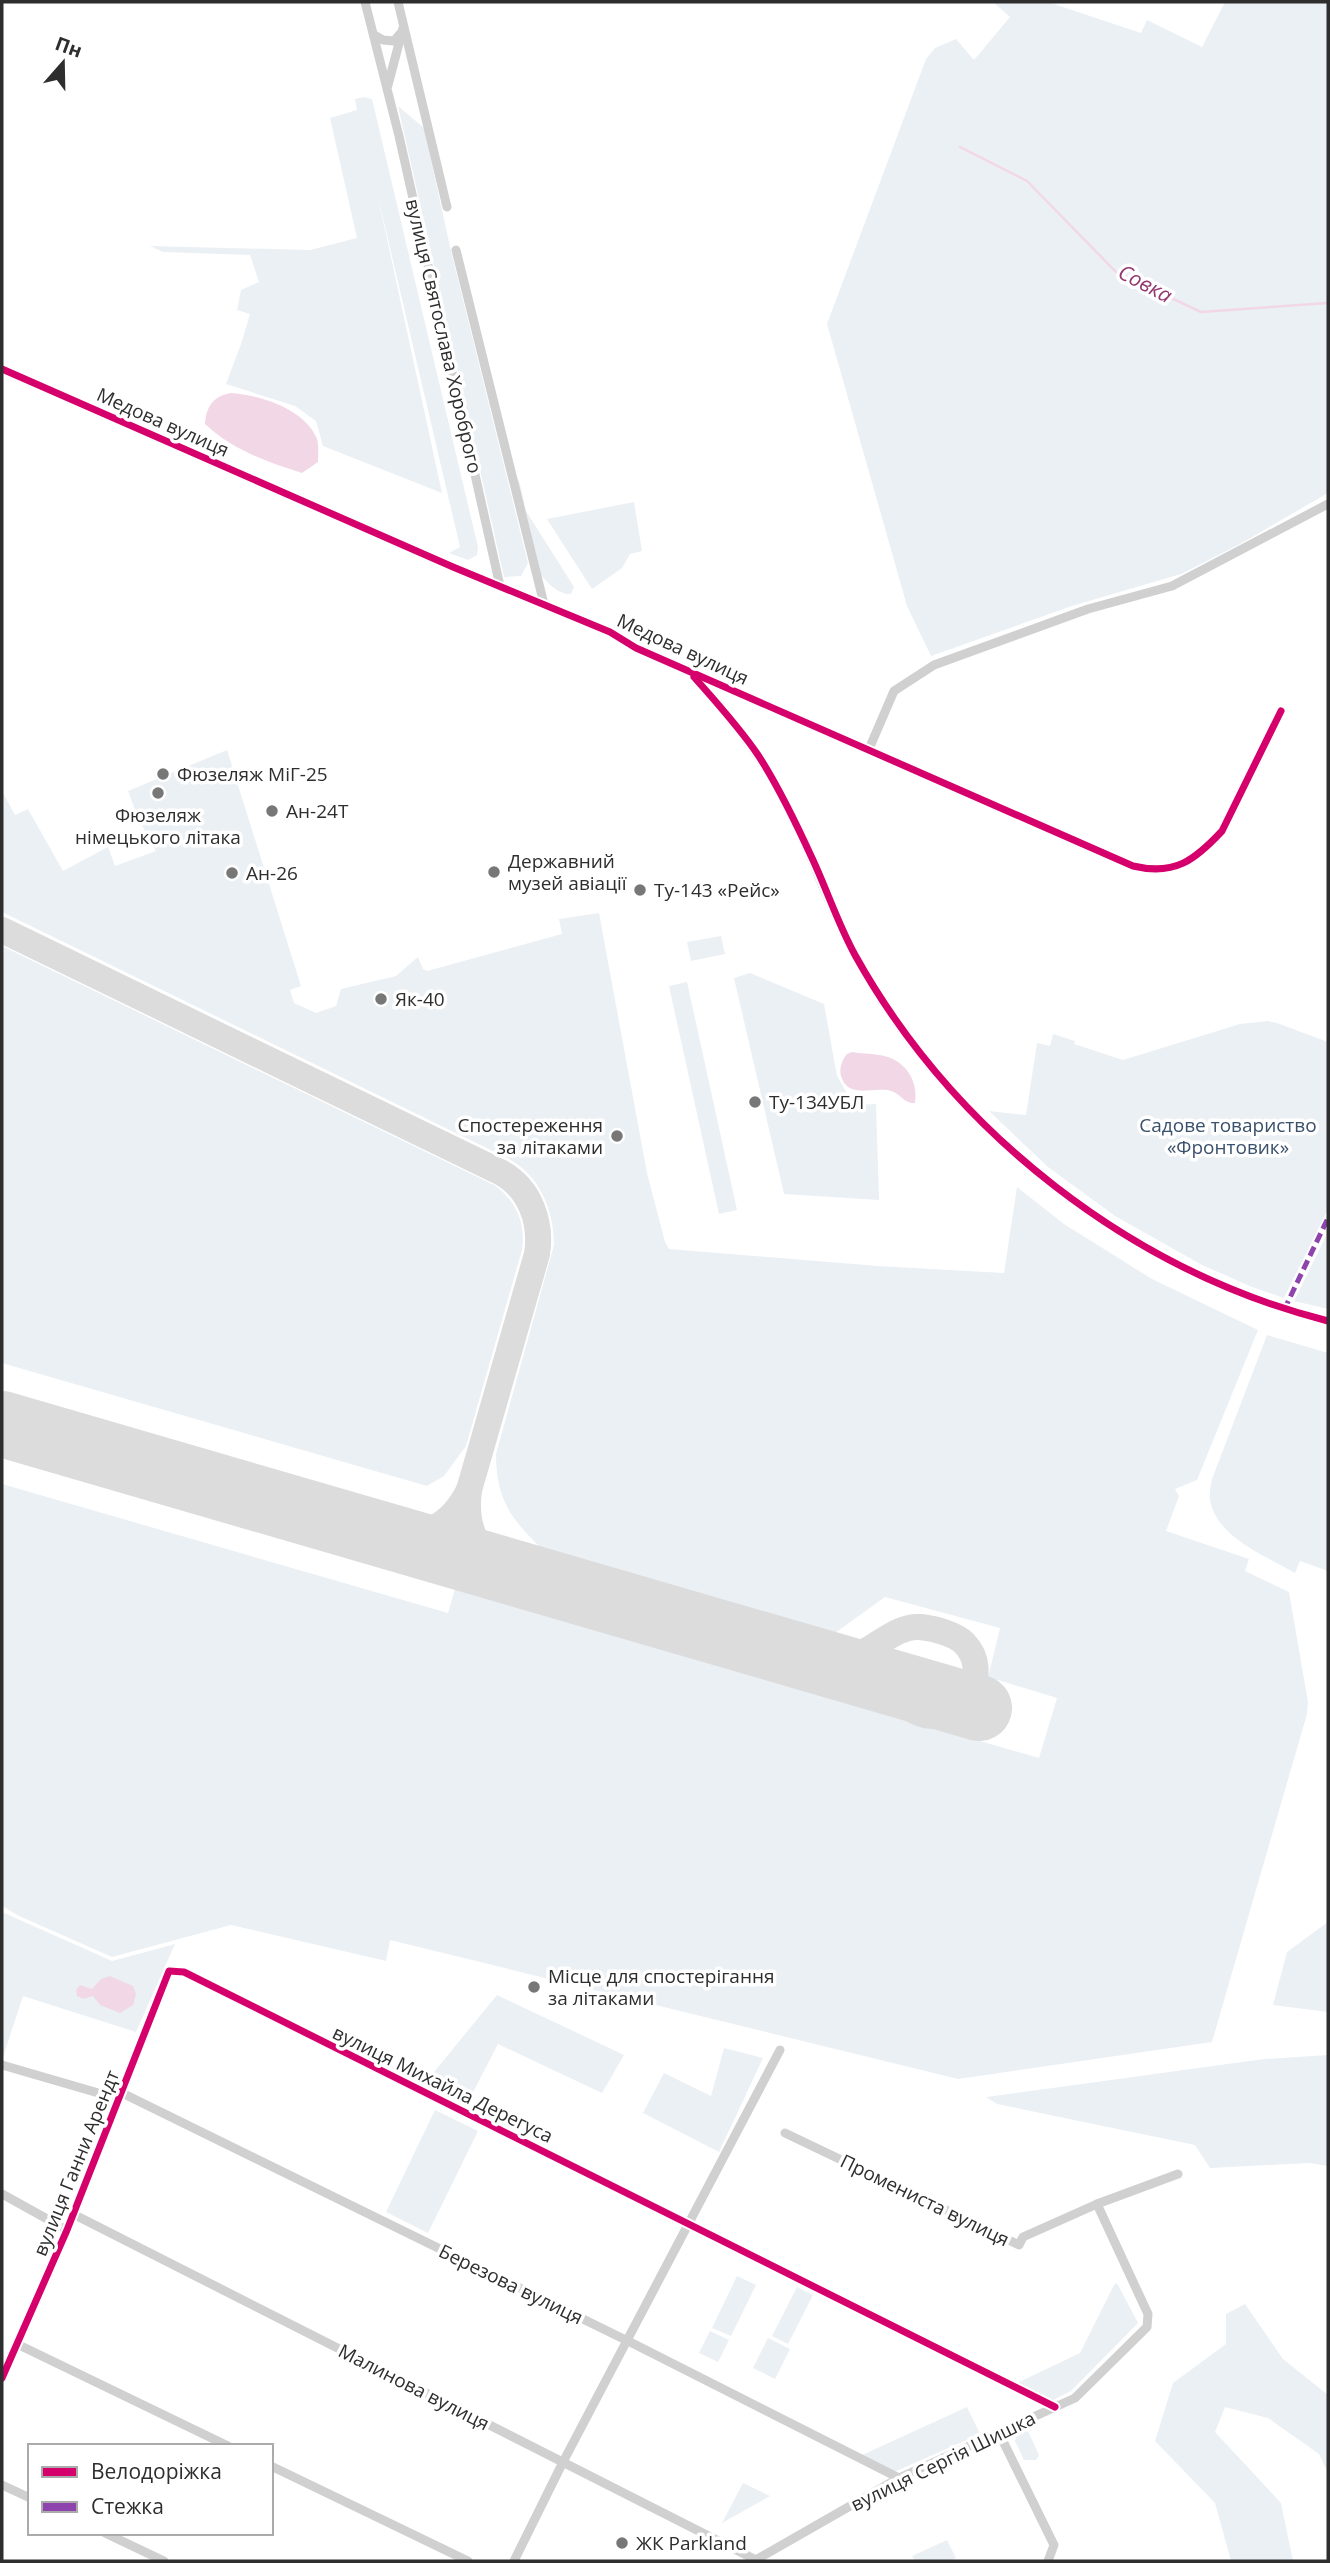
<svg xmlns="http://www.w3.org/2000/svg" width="1330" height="2563" font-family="'Open Sans',sans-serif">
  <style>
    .green { fill: #ebf0f5 }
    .water { fill: #f2d8e7 }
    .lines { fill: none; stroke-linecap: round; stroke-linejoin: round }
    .stream { stroke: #f2d8e7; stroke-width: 2.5 }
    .taxiway { stroke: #dcdcdc; stroke-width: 26 }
    .runway { stroke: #dcdcdc; stroke-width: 66 }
    .street { stroke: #d0d0d0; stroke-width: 9 }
    .quiet { stroke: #8e44ad; stroke-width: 5; stroke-dasharray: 10 5; stroke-linecap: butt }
    .cycleway-casing { stroke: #fff; stroke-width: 11 }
    .cycleway { stroke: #d6006c; stroke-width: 7 }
    .poi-dot { fill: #777; stroke: #fff; stroke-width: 2.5 }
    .labels { text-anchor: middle; stroke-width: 7; stroke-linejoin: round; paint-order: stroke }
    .street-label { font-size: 19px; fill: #2e2e2e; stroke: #fff }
    .poi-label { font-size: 19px; fill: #2e2e2e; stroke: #fff; text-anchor: start }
    .park-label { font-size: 19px; fill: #3a516b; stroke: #fff }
    .water-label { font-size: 21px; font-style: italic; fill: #923a6f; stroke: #fff }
  </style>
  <rect width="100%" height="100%" fill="#fff"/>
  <g class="green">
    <polygon points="993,2 1048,2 1141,33 1147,20 1202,47 1225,2 1328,2 1328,493 1240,544 1181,574 1072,606 931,656 907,606 827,324 926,59 935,48 956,39 974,60 1010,17"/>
    <polygon points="364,97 372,99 478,547 477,555 468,560 449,553 460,547 376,188 442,493 323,446 316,421 295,406 226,384 241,344 250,314 237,310 241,290 259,282 250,255 163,252 150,246 310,250 357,238 330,118 357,110 355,99"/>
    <polygon points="398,106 424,128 451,251 528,563 521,576 504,577"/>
    <path d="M513,470L520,484L526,511L574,587L571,594C558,595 545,581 538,571Z"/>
    <polygon points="634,502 642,551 630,554 622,568 592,589 547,519"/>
    <path d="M227,750L301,986L290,990L294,1003L316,1013L336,1006L341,989L396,976L418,957L423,969L427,971L562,934L559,919L599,913L647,1173L665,1242L669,1249L878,1266L1004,1273L1017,1187L1064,1224L1152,1279L1258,1330L1197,1480L1175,1489L1179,1496L1166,1531L1249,1559L1245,1571L1289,1592L1308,1702L1307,1714L1212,2042L958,2079L390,1940L386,1961L231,1925L112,1957L19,1916L2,1906V1484L448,1613L455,1589L1039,1758L1057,1698L988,1677L1000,1628L885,1597L835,1633L540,1547C510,1518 496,1498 496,1454L554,1245C554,1210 539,1174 507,1158L2,912V791L15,815L28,809L63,871L108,847L115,866L156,851L138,818L128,791Z"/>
    <polygon points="721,936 725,954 691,961 687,942"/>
    <path d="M2,946L494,1185C516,1200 526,1224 522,1250L466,1446L444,1476L427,1486L2,1363Z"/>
    <polygon points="750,973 824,1004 837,1076 854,1105 876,1104 879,1200 784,1194 734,978"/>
    <polygon points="687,982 737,1210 719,1214 669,986"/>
    <polygon points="1268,1021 1277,1023 1328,1042 1328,1209 1284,1298 1252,1287 1202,1265 1115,1216 1048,1167 989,1111 1026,1115 1037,1043 1050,1046 1053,1034 1075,1041 1074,1044 1123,1060 1240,1024"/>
    <polygon points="1328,1232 1328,1309 1294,1301"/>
    <path d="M1267,1335L1328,1353V1571L1300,1561L1295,1573C1266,1556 1217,1538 1210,1500C1209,1494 1211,1485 1212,1479Z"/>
    <polygon points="2,1912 112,1961 175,1944 136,2032 23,1996 2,2060"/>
    <polygon points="1328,1922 1328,2012 1273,2005 1287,1952"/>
    <polygon points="497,1995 624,2055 602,2093 498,2044 469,2100 425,2083"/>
    <polygon points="724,2048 763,2058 719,2152 643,2113 664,2073 711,2096"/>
    <polygon points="1328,2055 1328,2166 1309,2163 1210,2168 1195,2145 997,2104 986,2097 1264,2059"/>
    <polygon points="435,2110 478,2131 428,2233 386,2212"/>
    <polygon points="737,2276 756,2285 731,2336 712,2328"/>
    <polygon points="1117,2283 1138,2323 1071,2391 1053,2400 1017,2383 1080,2353 1114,2285"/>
    <polygon points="797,2287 813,2295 788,2344 772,2336"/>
    <polygon points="1245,2304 1283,2359 1328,2395 1328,2473 1319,2454 1268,2418 1225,2407 1215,2432 1281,2503 1293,2561 1231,2561 1215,2503 1155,2441 1173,2383 1226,2344 1226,2314"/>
    <polygon points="710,2331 729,2340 718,2362 699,2353"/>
    <polygon points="768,2338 790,2349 775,2379 753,2368"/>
    <polygon points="967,2407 980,2434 892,2473 860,2456"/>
    <polygon points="1026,2427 1039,2455 1036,2460 1024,2460 1015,2441 1018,2431"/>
    <polygon points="743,2483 770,2496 722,2523"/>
    <polygon points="947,2540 956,2558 950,2561 915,2561 912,2556"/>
  </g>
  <g class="water">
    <path d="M231,393C260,395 305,409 317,439C319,445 318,455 318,462L302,473C267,462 231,449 205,424C206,407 213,396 231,393Z"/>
    <path d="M852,1052C861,1054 870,1053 879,1055C904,1058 919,1080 915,1103C904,1104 901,1094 891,1091C874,1086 848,1100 841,1076C839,1068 842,1060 847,1054Z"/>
    <polygon points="110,1976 133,1986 136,1994 133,2005 120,2013 100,2005 93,1996 83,1999 77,1996 76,1990 80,1985 92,1989 101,1979"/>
  </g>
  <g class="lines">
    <polyline class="stream" points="960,147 1027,181 1116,272 1201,312 1328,303"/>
    <g class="taxiway">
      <path d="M2,930L500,1172C530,1188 542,1222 537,1254L469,1490C462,1544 489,1563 535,1579"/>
      <path d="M382,1534C423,1539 450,1528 469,1490"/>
      <path d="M810,1659C826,1660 842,1661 858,1655C877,1647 898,1625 920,1627C933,1628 956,1634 965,1644C992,1672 964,1724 925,1715C907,1711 900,1697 887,1687C882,1683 875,1679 869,1676"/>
    </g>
    <polyline class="runway" points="2,1424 979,1708"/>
    <g class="street">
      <polyline points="365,2 399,136 500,586"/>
      <polyline points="398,2 447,207"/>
      <polyline points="374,35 383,40 394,41 400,34"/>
      <polyline points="388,85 403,28"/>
      <polyline points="456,250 544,604"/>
      <path d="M2,369L453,567L610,632L636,648L1133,866C1175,876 1195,860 1222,831L1281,711"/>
      <path d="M693,676C725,712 755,748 779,790C808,843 826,901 854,954C951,1133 1132,1271 1328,1321"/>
      <polyline points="869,749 894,691 934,665 1088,609 1172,586 1328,504"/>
      <polyline points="2,2065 119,2099"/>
      <polyline points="122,2093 636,2345 899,2478"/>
      <polyline points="785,2133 1019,2245 1023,2237 1097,2204 1178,2174"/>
      <polyline points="2,2194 67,2230"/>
      <polyline points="73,2214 756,2560"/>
      <polyline points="17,2344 228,2446"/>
      <polyline points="2,2378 67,2230 169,1971 184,1972 1055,2407"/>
      <polyline points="999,2433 1054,2545 1048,2561"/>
      <polyline points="271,2466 468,2561"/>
      <polyline points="2,2485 30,2498"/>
      <polyline points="105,2533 164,2561"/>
      <polyline points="514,2561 563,2462 780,2050"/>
      <polyline points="754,2561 899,2478 1075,2398 1147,2327 1148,2314 1097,2204"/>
    </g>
    <polyline class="quiet" points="1284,1310 1328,1218"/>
    <defs>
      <g id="cycleway">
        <path d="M2,369L453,567L610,632L636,648L1133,866C1175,876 1195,860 1222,831L1281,711"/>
        <path d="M694,677C716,702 739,727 758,755C779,787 796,823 812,858C827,890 838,924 855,955C954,1133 1131,1271 1328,1321"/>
        <polyline points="2,2378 67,2230 169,1971 184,1972 1055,2407"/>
      </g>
    </defs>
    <use href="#cycleway" class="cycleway-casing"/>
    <use href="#cycleway" class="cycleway"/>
  </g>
  <g class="poi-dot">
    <circle cx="163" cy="774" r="7"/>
    <circle cx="158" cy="793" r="7"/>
    <circle cx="272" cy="811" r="7"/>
    <circle cx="494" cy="872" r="7"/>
    <circle cx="232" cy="873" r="7"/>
    <circle cx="640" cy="890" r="7"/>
    <circle cx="381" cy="999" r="7"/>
    <circle cx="755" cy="1102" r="7"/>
    <circle cx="617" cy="1136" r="7"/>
    <circle cx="534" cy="1987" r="7"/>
    <circle cx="622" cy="2543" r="7"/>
  </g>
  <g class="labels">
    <g class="street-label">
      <text transform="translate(444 336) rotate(77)" y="7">вулиця Святослава Хороброго</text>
      <text transform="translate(163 422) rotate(24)" y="7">Медова вулиця</text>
      <text transform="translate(683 649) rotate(25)" y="7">Медова вулиця</text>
      <text transform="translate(443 2084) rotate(26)" y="7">вулиця Михайла Дерегуса</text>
      <text transform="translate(76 2163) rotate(-68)" y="7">вулиця Ганни Арендт</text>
      <text transform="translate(925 2200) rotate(26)" y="7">Промениста вулиця</text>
      <text transform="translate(511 2284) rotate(26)" y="7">Березова вулиця</text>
      <text transform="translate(414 2387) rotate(27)" y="7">Малинова вулиця</text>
      <text transform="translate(943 2461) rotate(-26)" y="7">вулиця Сергія Шишка</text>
    </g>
    <g class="poi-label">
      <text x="177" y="781">Фюзеляж МіГ-25</text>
      <text x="286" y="818">Ан-24Т</text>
      <text x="158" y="822" text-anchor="middle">Фюзеляж<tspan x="158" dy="22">німецького літака</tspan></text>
      <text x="508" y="868">Державний<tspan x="508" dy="22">музей авіації</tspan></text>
      <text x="246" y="880">Ан-26</text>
      <text x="654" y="897">Ту-143 «Рейс»</text>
      <text x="395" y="1006">Як-40</text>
      <text x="769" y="1109">Ту-134УБЛ</text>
      <text x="603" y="1132" text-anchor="end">Спостереження<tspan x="603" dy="22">за літаками</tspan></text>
      <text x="548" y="1983">Місце для спостерігання<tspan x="548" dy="22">за літаками</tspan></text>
      <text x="636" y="2550">ЖК Parkland</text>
    </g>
    <g class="park-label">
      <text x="1228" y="1132">Садове товариство<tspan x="1228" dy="22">«Фронтовик»</tspan></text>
    </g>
    <g class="water-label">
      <text transform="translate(1145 284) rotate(28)" y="7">Совка</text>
    </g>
  </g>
  <rect width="1330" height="2563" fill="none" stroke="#2e2e2e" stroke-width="7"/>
  <rect x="28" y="2444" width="245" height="91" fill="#ffffff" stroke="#ababab" stroke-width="2"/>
  <rect x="42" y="2467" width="35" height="10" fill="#d6006c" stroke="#ababab" stroke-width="2"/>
  <text x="91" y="2479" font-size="21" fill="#2e2e2e">Велодоріжка</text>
  <rect x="42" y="2502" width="35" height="10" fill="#8e44ad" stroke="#ababab" stroke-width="2"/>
  <text x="91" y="2514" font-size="21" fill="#2e2e2e">Стежка</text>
  <g transform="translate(63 63) rotate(20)" stroke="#ffffff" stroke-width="5" paint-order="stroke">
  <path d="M0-5L12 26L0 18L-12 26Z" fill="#2e2e2e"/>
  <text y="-10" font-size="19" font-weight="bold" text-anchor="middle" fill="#2e2e2e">Пн</text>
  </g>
</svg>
